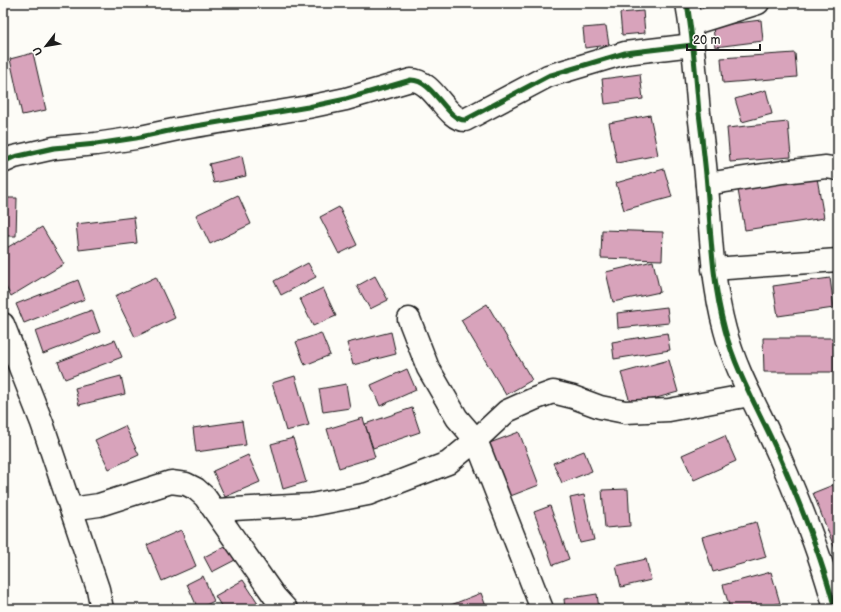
<svg xmlns="http://www.w3.org/2000/svg" width="841" height="612" font-family="'Balsamiq Sans',sans-serif">
  <style>
    .building { fill: #d8a3bb; stroke: #1c1c1c }
    .lines { fill: none; stroke-linecap: round; stroke-linejoin: round }
    .minor-casing { stroke: #1c1c1c; stroke-width: 25 }
    .minor { stroke: #fdfcf7; stroke-width: 22 }
    .cycleway-casing { stroke: #fdfcf7; stroke-width: 8 }
    .cycleway { stroke: #1b5e20; stroke-width: 5 }
  </style>
  <rect width="100%" height="100%" fill="#fdfcf7"/>
  <filter id="ink" filterUnits="userSpaceOnUse"><feTurbulence type="fractalNoise" baseFrequency=".025" numOctaves="2"/><feDisplacementMap in="SourceGraphic" scale="8" xChannelSelector="R" yChannelSelector="G"/><feConvolveMatrix kernelMatrix="1 2 1 2 8 2 1 2 1" color-interpolation-filters="sRGB"/></filter>
  <g filter="url(#ink)">
    <g class="building">
      <polygon points="707,3 740,3 711,14"/>
      <polygon points="643,11 645,33 622,35 620,13"/>
      <polygon points="761,20 763,41 715,47 713,26"/>
      <polygon points="606,26 609,45 585,48 583,28"/>
      <polygon points="33,53 46,110 22,115 10,59"/>
      <polygon points="795,53 797,77 723,83 721,58"/>
      <polygon points="640,74 643,99 605,104 602,79"/>
      <polygon points="766,90 772,114 742,122 735,99"/>
      <polygon points="650,115 658,155 617,163 609,123"/>
      <polygon points="788,122 791,157 730,162 727,128"/>
      <polygon points="242,156 246,176 214,183 209,164"/>
      <polygon points="664,169 672,197 624,210 616,183"/>
      <polygon points="817,178 824,218 745,230 738,190"/>
      <polygon points="238,195 251,224 210,244 196,215"/>
      <polygon points="3,198 17,198 16,236 3,236"/>
      <polygon points="339,207 357,245 339,254 320,217"/>
      <polygon points="134,217 137,243 79,250 76,224"/>
      <polygon points="42,227 64,264 11,296 3,282 3,250"/>
      <polygon points="602,230 663,232 662,260 601,258"/>
      <polygon points="653,261 660,292 613,302 606,272"/>
      <polygon points="308,263 316,277 281,295 274,281"/>
      <polygon points="375,276 388,300 370,309 357,286"/>
      <polygon points="156,277 175,318 135,337 115,296"/>
      <polygon points="830,278 834,308 778,316 773,286"/>
      <polygon points="78,280 85,299 24,323 16,304"/>
      <polygon points="323,288 336,316 313,326 300,299"/>
      <polygon points="487,304 532,380 506,395 461,320"/>
      <polygon points="667,307 669,323 618,328 617,313"/>
      <polygon points="92,310 100,332 43,354 35,331"/>
      <polygon points="391,332 396,354 353,365 347,343"/>
      <polygon points="321,333 330,355 305,365 296,342"/>
      <polygon points="667,333 670,350 614,359 612,342"/>
      <polygon points="763,338 834,338 834,372 764,372"/>
      <polygon points="115,340 122,357 65,379 58,362"/>
      <polygon points="669,360 678,392 631,405 621,373"/>
      <polygon points="407,369 416,390 380,406 371,385"/>
      <polygon points="121,376 125,394 79,405 75,388"/>
      <polygon points="295,376 309,425 286,431 272,383"/>
      <polygon points="346,384 350,408 323,412 319,389"/>
      <polygon points="412,408 420,432 373,448 365,424"/>
      <polygon points="363,418 375,457 339,468 327,429"/>
      <polygon points="242,421 246,445 196,452 193,428"/>
      <polygon points="125,426 139,455 109,469 95,440"/>
      <polygon points="519,432 539,485 508,497 487,444"/>
      <polygon points="725,436 736,461 694,480 682,455"/>
      <polygon points="293,438 306,482 283,489 271,444"/>
      <polygon points="584,451 592,471 562,483 553,463"/>
      <polygon points="248,455 260,482 225,497 213,471"/>
      <polygon points="838,483 838,557 813,493"/>
      <polygon points="628,489 630,526 605,528 602,490"/>
      <polygon points="584,495 594,540 580,543 570,498"/>
      <polygon points="550,506 569,559 553,565 534,512"/>
      <polygon points="756,522 766,557 713,572 702,537"/>
      <polygon points="181,530 196,566 162,581 147,545"/>
      <polygon points="229,544 237,559 212,572 204,557"/>
      <polygon points="646,559 651,580 621,587 616,566"/>
      <polygon points="771,572 780,603 758,609 730,609 723,585"/>
      <polygon points="203,576 214,601 198,609 187,584"/>
      <polygon points="243,580 258,603 248,609 223,609 215,596"/>
      <polygon points="481,593 487,609 441,609"/>
      <polygon points="597,594 599,609 565,609 564,599"/>
      <polygon points="194,606 195,609 184,609"/>
    </g>
    <g class="lines">
      <defs>
        <g id="minor">
          <path d="M687,3C693,39 696,76 699,113C702,137 705,161 707,186C711,234 712,282 725,330C737,376 763,417 781,460C802,508 822,559 835,609"/>
          <polyline points="691,24 758,3"/>
          <path d="M3,162L14,157L54,148L96,144L136,138L178,129L308,107L346,99L411,80C434,80 446,120 465,120L548,76L625,53L693,45"/>
          <polyline points="707,184 783,172 826,167 838,169"/>
          <polyline points="713,269 838,260"/>
          <polyline points="3,324 42,423 98,589 102,609"/>
          <polyline points="71,509 99,505 171,482 186,484 196,489 205,497 275,597 286,609"/>
          <polyline points="215,510 311,505 368,494 448,463 476,440 457,418 428,368 409,319"/>
          <polyline points="542,609 476,440 507,411 534,399 553,392 573,397 600,407 625,412 669,410 750,395"/>
        </g>
      </defs>
      <use href="#minor" class="minor-casing"/>
      <use href="#minor" class="minor"/>
      <defs>
        <g id="cycleway">
          <path d="M687,3C693,39 696,76 699,113C702,137 705,161 707,186C711,234 712,282 725,330C737,376 763,417 781,460C802,508 822,559 835,609"/>
          <path d="M3,162L14,157L54,148L96,144L136,138L178,129L308,107L346,99L411,80C434,80 446,120 465,120L548,76L625,53L693,45"/>
        </g>
      </defs>
      <use href="#cycleway" class="cycleway-casing"/>
      <use href="#cycleway" class="cycleway"/>
    </g>
  </g>
  <rect width="841" height="612" fill="none" stroke="#fdfcf7" stroke-width="16"/>
  <rect x="8" y="8" width="825" height="596" fill="none" stroke="#1c1c1c" stroke-width="1.5" filter="url(#ink)"/>
  <g transform="translate(46 46) rotate(239)" stroke="#fdfcf7" stroke-width="3" paint-order="stroke">
  <path d="M0-3L7 15L0 10L-7 15Z" fill="#1c1c1c"/>
  <text y="-6" font-size="11" font-weight="bold" text-anchor="middle" fill="#1c1c1c">U</text>
  </g>
  <path d="M687 44v6h73v-6" fill="none" stroke="#1c1c1c" stroke-width="2"/>
  <text x="693" y="44" font-size="12" fill="#1c1c1c" stroke="#fdfcf7" stroke-width="3" paint-order="stroke">20 m</text>
</svg>
